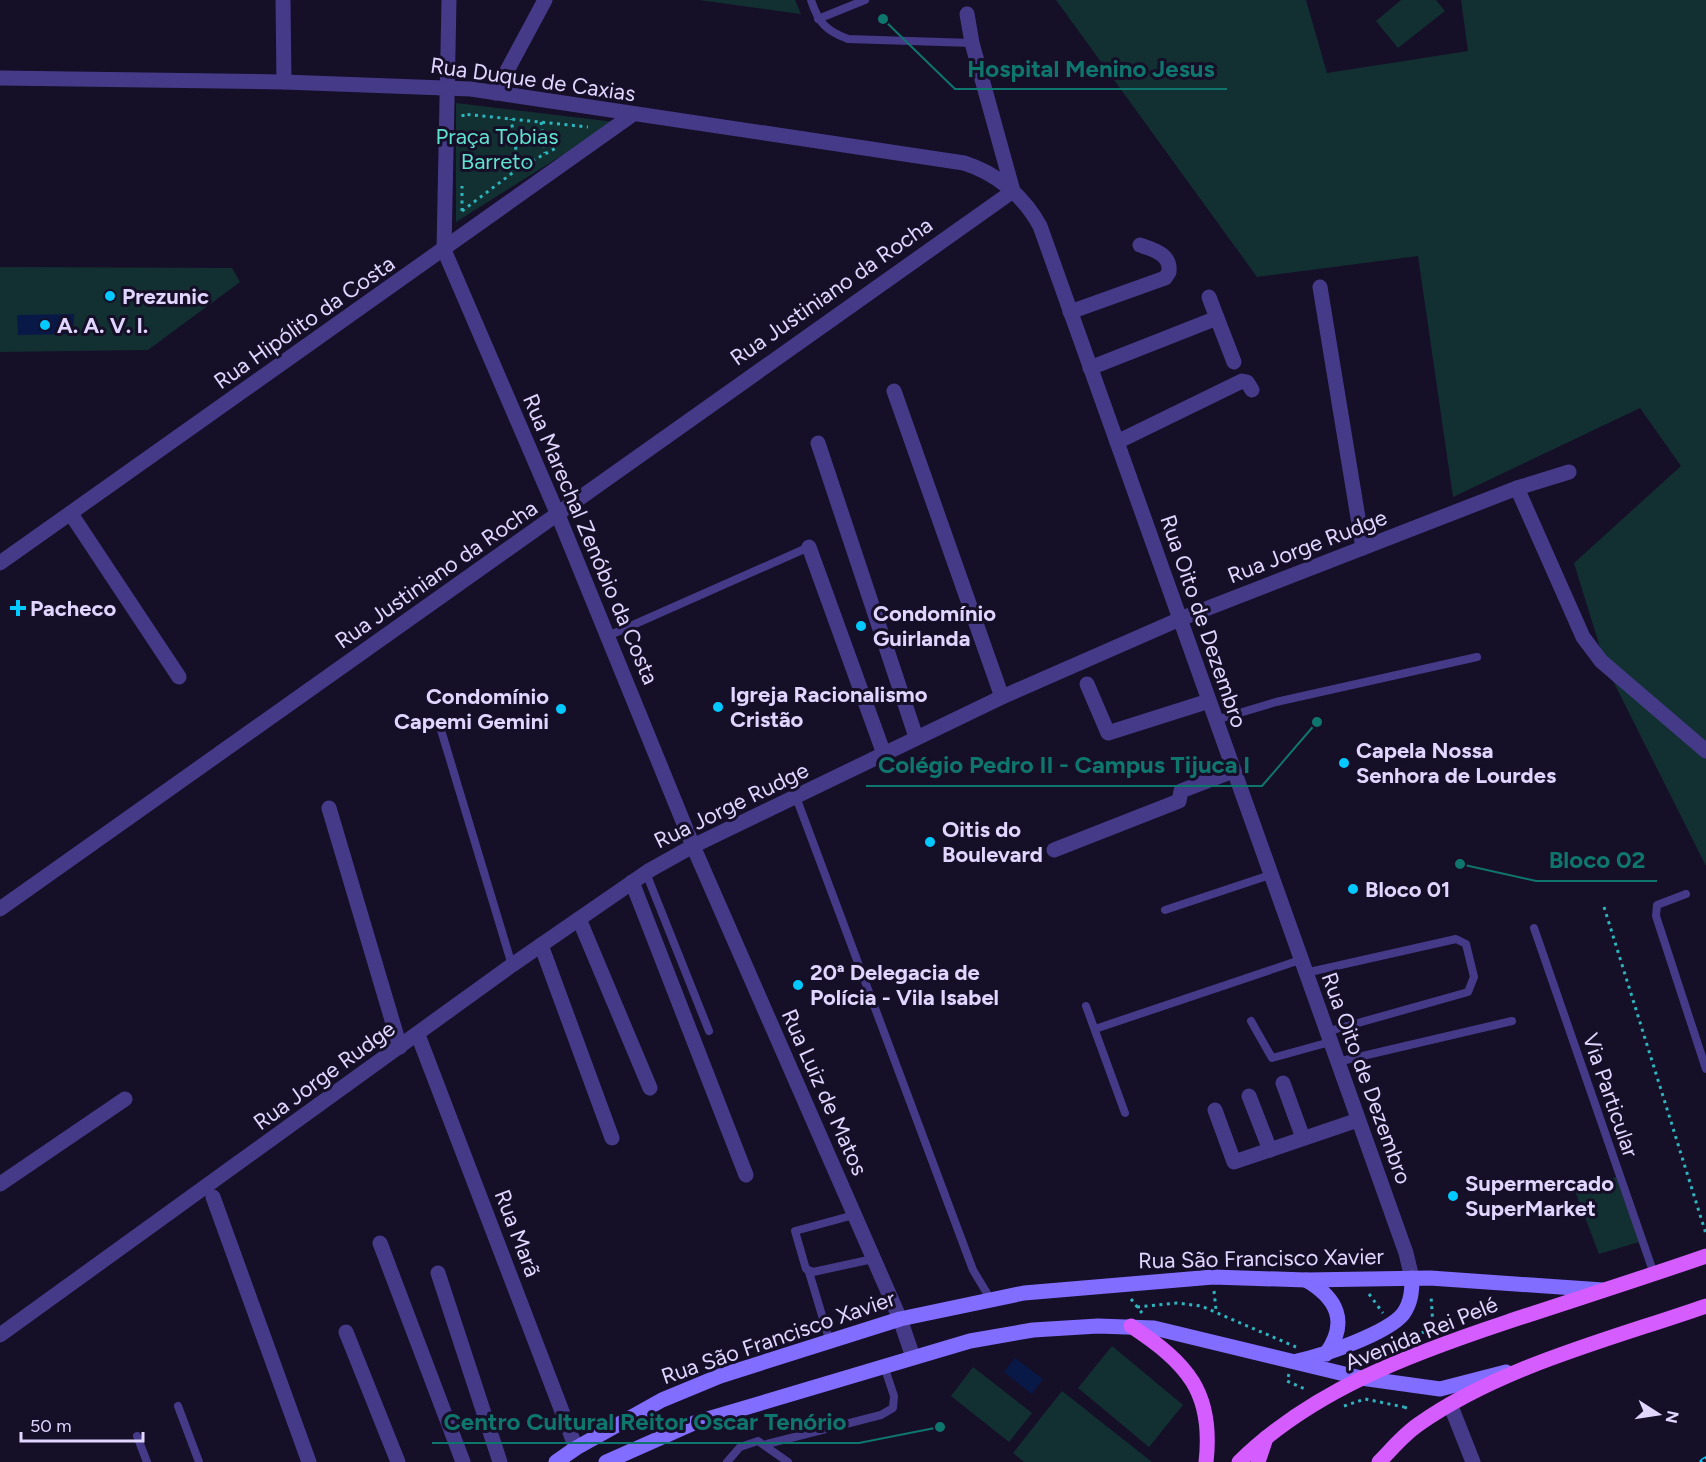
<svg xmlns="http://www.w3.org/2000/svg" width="1706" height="1462" font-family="Figtree,sans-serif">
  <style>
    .green { fill: #123032 }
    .water { fill: #091947 }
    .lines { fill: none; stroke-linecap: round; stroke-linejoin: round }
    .path { stroke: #2db4bc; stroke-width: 3; stroke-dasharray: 3 4.5; stroke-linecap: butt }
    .service { stroke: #453a88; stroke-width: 8 }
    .minor { stroke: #453a88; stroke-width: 15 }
    .tertiary { stroke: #453a88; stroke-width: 15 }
    .secondary { stroke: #816dff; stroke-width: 15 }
    .primary { stroke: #d55dff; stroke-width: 15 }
    .rail-casing { stroke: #02c9ff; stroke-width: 7 }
    .rail { stroke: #160f28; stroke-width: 4.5; stroke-dasharray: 14; stroke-linecap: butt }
    .poi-dot { fill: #02c9ff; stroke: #160f28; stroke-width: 2 }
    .labels { text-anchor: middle; stroke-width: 6; stroke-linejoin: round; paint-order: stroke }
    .street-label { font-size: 22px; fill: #e0d6ff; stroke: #160f28 }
    .park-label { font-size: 22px; fill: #5fe2d0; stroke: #160f28 }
    .poi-label { font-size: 22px; font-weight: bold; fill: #e0d6ff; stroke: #160f28; text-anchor: start }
    .leader { fill: none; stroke: #0f766e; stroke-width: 2 }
    .callout-dot { fill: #0f766e; stroke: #160f28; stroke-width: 2 }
    .callout-label { font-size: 24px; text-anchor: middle; font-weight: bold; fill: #0f766e; stroke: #160f28; stroke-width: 6; stroke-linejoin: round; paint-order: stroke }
  </style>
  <rect width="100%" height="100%" fill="#160f28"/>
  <g class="green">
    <polygon points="699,0 795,0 801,14"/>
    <polygon points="1056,0 1306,0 1327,73 1468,51 1461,0 1706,0 1706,866 1606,667 1574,563 1681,466 1640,408 1453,497 1418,256 1257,277"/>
    <polygon points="1401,0 1436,0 1445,11 1398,48 1376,21"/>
    <polygon points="456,103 615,122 456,222"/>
    <polygon points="0,267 232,268 240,282 148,350 0,352"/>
    <polygon points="1616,1177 1639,1242 1599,1254 1575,1191"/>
    <polygon points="1112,1346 1183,1405 1149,1447 1078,1388"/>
    <polygon points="973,1367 1032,1413 1009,1442 951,1396"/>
    <polygon points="1062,1391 1152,1462 1024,1462 1013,1453"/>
  </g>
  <g class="water">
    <polygon points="74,314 73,334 18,335 17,315"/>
    <polygon points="1015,1358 1043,1379 1032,1394 1004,1372"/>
  </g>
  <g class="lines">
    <g class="path">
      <polyline points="463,117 463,114 588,127"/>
      <polyline points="541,122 545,153"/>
      <polyline points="519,168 556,148"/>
      <polyline points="462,211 462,186"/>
      <polyline points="462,211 519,168 511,119"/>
      <polyline points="1604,907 1706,1234"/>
      <polyline points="1214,1291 1216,1310"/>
      <polyline points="1369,1294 1383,1313"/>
      <polyline points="1131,1299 1142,1313"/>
      <polyline points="1137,1307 1177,1303 1201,1306 1296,1347"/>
      <polyline points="1422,1333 1433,1326 1431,1296"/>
      <polyline points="1289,1374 1287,1381 1307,1390"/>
      <polyline points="1344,1406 1365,1399 1404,1407"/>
      <polyline points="1405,1409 1407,1402"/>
    </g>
    <g class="service">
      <path d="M811,0C818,22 826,31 848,39L972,43"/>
      <polyline points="818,19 865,0"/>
      <polyline points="608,636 809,547"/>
      <polyline points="1216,720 1276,702 1477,657"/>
      <polyline points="441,730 512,965"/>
      <polyline points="796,797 973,1270 991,1300"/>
      <polyline points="646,873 709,1031"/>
      <polyline points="1686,894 1657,905 1656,916 1706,1069"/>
      <polyline points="1165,910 1270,875"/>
      <polyline points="1534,928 1654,1274"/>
      <polyline points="1305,973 1456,939 1466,944 1474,977 1468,992 1326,1032"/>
      <polyline points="1086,1006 1125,1113"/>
      <polyline points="1251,1021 1272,1058 1330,1042"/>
      <polyline points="1095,1029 1300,960"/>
      <polyline points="1337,1062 1512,1021"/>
      <polyline points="854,1215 795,1231 806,1269 813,1272 873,1259"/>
      <polyline points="809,1272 830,1342"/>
      <polyline points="178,1406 199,1462"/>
      <polyline points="137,1436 147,1462"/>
      <polyline points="767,1444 881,1415 893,1408 894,1396 884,1366"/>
      <polyline points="727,1462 740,1447 758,1441 788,1462"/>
    </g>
    <g class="minor">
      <polyline points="283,0 284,82"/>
      <polyline points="495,93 545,0"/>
      <polyline points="1320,287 1363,548"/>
      <polyline points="1209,297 1217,318"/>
      <path d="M1070,312L1165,278L1169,272C1171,254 1154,250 1140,245"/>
      <polyline points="1090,368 1217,318 1234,362"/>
      <polyline points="894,391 1002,697"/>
      <polyline points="1117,442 1242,381 1247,382 1252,390"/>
      <polyline points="818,443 916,737"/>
      <polyline points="1517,488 1583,637 1601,661 1706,751"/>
      <polyline points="71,514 179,677"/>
      <polyline points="809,547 884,754"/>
      <polyline points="0,563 632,115"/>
      <polyline points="1087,684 1108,733 1209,701"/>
      <polyline points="329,808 400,1047"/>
      <polyline points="1054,850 1179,801 1181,791 1233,771"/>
      <polyline points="632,882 746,1175"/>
      <polyline points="0,909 1013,191 972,43 967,14"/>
      <polyline points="579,919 650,1088"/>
      <polyline points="541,945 612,1138"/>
      <polyline points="418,1035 576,1448"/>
      <polyline points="1283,1083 1303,1138"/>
      <polyline points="1249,1096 1270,1150"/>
      <polyline points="1215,1110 1234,1162 1358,1120"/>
      <polyline points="0,1184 125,1099"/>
      <polyline points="213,1197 309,1462"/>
      <polyline points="380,1243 463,1462"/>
      <polyline points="438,1273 500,1462"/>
      <polyline points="346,1332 398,1462"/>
      <polyline points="0,1335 512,965 650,870 693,846 1002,697 1180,619 1517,488 1569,472"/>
      <polyline points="1450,1404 1473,1462"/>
    </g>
    <g class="tertiary">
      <polyline points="449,0 444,250 558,515 693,846 900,1319 913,1357"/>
      <path d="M0,78L284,82L471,89L964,163C996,173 1023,195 1040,226L1406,1253L1412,1278"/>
    </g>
    <g class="secondary">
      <path d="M1306,1280C1337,1298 1349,1322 1326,1354"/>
      <path d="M1297,1361C1322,1356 1388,1333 1403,1314C1411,1303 1412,1291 1412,1278"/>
      <polyline points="556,1462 576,1448 662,1400 720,1376 900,1319 1024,1293 1213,1277 1306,1280 1430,1278 1603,1290"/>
      <polyline points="606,1462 694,1423 970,1341 1033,1330 1098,1326 1154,1328 1361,1378 1440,1389 1506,1372"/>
    </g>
    <g class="primary">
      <path d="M1131,1326C1187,1363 1214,1392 1206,1462"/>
      <path d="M1239,1462C1312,1390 1411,1354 1507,1322C1573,1300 1640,1279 1706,1256"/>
      <polyline points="1258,1462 1266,1438"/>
      <path d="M1379,1462C1392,1449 1404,1434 1419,1424C1502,1366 1611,1339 1706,1306"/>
    </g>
    <defs>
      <polyline id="rail" points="1703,1462 1706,1460"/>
    </defs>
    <use href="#rail" class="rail-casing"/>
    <use href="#rail" class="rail"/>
  </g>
  <g class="poi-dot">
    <circle cx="110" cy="296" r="6"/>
    <circle cx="45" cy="325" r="6"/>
    <path d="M15 599h6v6h6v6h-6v6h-6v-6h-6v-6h6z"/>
    <circle cx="861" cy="626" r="6"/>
    <circle cx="718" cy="707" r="6"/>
    <circle cx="561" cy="709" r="6"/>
    <circle cx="1344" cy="763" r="6"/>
    <circle cx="930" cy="842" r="6"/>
    <circle cx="1353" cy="889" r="6"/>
    <circle cx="798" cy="985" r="6"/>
    <circle cx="1453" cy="1196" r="6"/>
  </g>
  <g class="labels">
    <g class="street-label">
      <text transform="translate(533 79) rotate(8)" y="8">Rua Duque de Caxias</text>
      <text transform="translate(831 291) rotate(-35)" y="8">Rua Justiniano da Rocha</text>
      <text transform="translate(304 322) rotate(-35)" y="8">Rua Hipólito da Costa</text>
      <text transform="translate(591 539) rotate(67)" y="8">Rua Marechal Zenóbio da Costa</text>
      <text transform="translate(1307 546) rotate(-21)" y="8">Rua Jorge Rudge</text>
      <text transform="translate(436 574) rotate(-35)" y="8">Rua Justiniano da Rocha</text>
      <text transform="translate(1204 621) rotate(71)" y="8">Rua Oito de Dezembro</text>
      <text transform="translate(731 805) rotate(-26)" y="8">Rua Jorge Rudge</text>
      <text transform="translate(324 1075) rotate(-36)" y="8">Rua Jorge Rudge</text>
      <text transform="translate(1367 1078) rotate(70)" y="8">Rua Oito de Dezembro</text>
      <text transform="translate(825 1092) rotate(66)" y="8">Rua Luiz de Matos</text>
      <text transform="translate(1611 1095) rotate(71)" y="8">Via Particular</text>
      <text transform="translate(518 1233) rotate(69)" y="8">Rua Marã</text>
      <text transform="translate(1261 1258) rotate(-1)" y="8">Rua São Francisco Xavier</text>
      <text transform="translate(1421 1333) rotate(-22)" y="8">Avenida Rei Pelé</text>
      <text transform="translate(778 1337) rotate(-19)" y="8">Rua São Francisco Xavier</text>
    </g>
    <g class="park-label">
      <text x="497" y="144">Praça Tobias<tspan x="497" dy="25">Barreto</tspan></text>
    </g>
    <g class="poi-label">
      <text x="122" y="304">Prezunic</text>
      <text x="57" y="333">A. A. V. I.</text>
      <text x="30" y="616">Pacheco</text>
      <text x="873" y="621">Condomínio<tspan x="873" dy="25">Guirlanda</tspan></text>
      <text x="730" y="702">Igreja Racionalismo<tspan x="730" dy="25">Cristão</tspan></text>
      <text x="549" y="704" text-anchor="end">Condomínio<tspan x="549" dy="25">Capemi Gemini</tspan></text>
      <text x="1356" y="758">Capela Nossa<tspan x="1356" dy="25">Senhora de Lourdes</tspan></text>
      <text x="942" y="837">Oitis do<tspan x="942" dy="25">Boulevard</tspan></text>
      <text x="1365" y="897">Bloco 01</text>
      <text x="810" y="980">20ª Delegacia de<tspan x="810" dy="25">Polícia - Vila Isabel</tspan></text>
      <text x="1465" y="1191">Supermercado<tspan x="1465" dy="25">SuperMarket</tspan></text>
    </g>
  </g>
  <path class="leader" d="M883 19L955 89H1227M1317 722L1262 786H866M1460 864L1536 881H1657M940 1427L859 1443H432"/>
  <g class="callout-dot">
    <circle cx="883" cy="19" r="6"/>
    <circle cx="1317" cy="722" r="6"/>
    <circle cx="1460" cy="864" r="6"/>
    <circle cx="940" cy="1427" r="6"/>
  </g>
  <g class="callout-label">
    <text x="1091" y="77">Hospital Menino Jesus</text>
    <text x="1064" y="773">Colégio Pedro II - Campus Tijuca I</text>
    <text x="1597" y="868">Bloco 02</text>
    <text x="645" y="1430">Centro Cultural Reitor Oscar Tenório</text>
  </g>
  <g transform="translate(1658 1414) rotate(102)" stroke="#160f28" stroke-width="4.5" paint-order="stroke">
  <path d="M0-4.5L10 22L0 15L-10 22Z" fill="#e0d6ff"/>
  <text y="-9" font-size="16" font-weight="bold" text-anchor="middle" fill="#e0d6ff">N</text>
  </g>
  <path d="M21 1432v9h122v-9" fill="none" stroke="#e0d6ff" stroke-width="3"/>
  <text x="30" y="1432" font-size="18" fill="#e0d6ff" stroke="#160f28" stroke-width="4.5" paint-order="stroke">50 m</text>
</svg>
